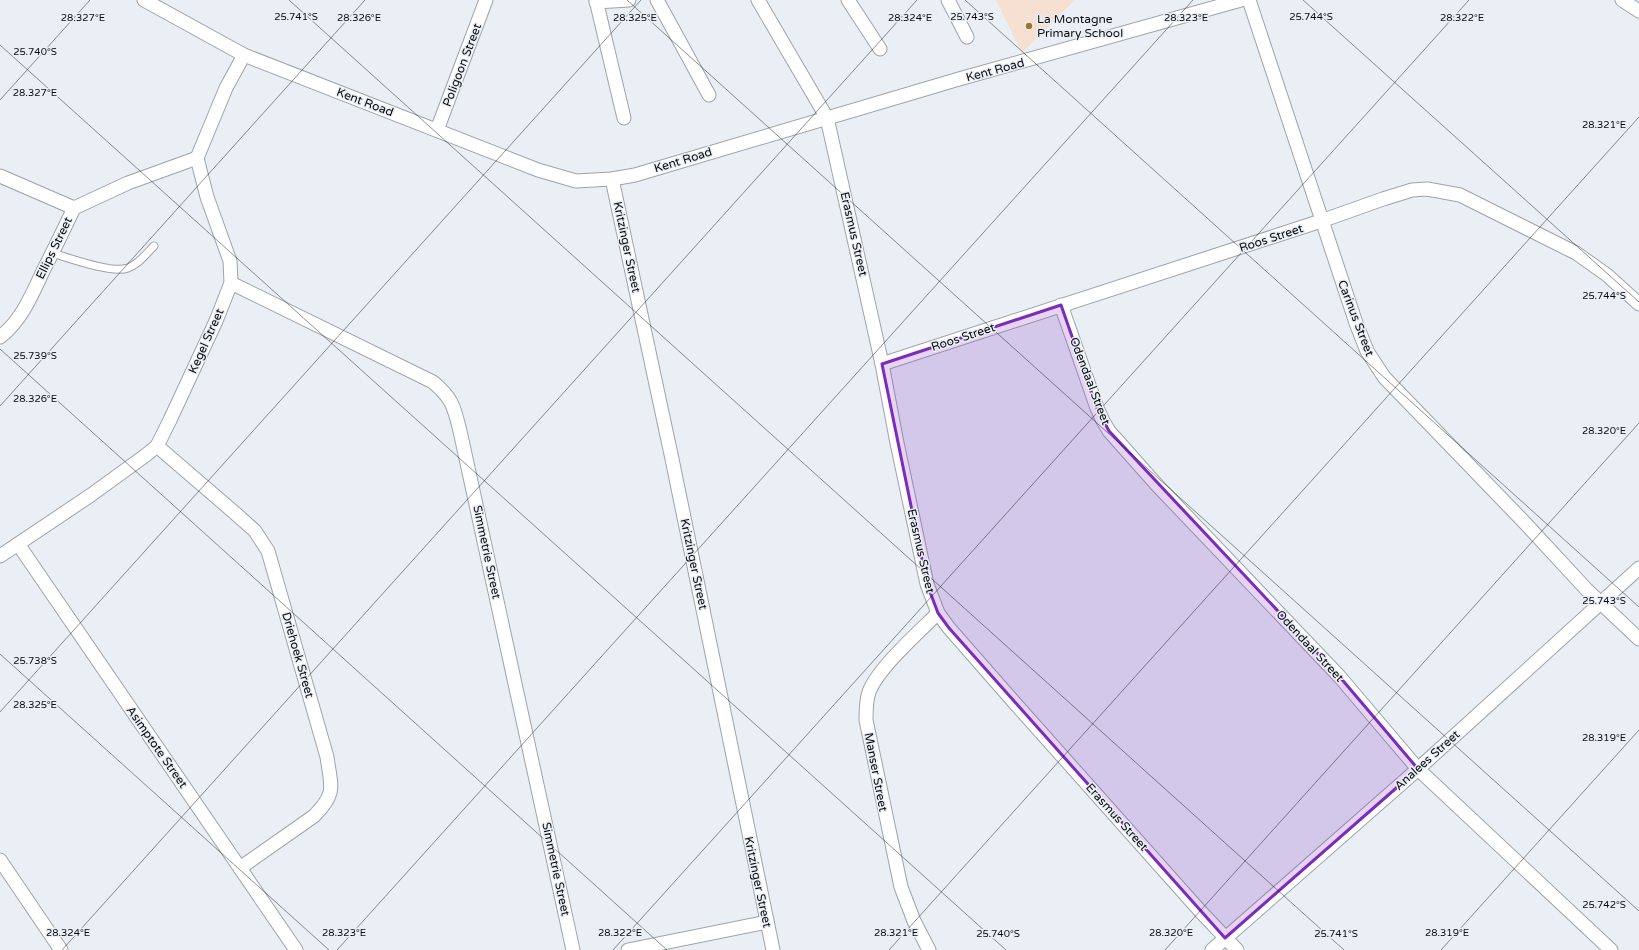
<svg xmlns="http://www.w3.org/2000/svg" width="1639" height="950" font-family="'Varela Round',sans-serif">
  <style>
    .education { fill: #f5e0d2 }
    .lines { fill: none; stroke-linecap: round; stroke-linejoin: round }
    .service-casing { stroke: #9fa3a9; stroke-width: 9 }
    .minor-casing { stroke: #9fa3a9; stroke-width: 15 }
    .service { stroke: #fff; stroke-width: 7 }
    .minor { stroke: #fff; stroke-width: 13 }
    .marked { fill: #7b2cbf; fill-opacity: 0.2; stroke: #7b2cbf; stroke-width: 3; stroke-linejoin: round }
    .ticks { fill: none; stroke: #0b0c0e; stroke-width: 1; stroke-opacity: 0.45 }
    .poi-dot { fill: #a37628; stroke: #eaeff6; stroke-width: 1.5 }
    .labels { text-anchor: middle; stroke-width: 3; stroke-linejoin: round; paint-order: stroke }
    .poi-label { font-size: 12px; fill: #0b0c0e; stroke: #eaeff6; text-anchor: start }
    .street-label { font-size: 12px; fill: #0b0c0e; stroke: #eaeff6 }
    .ticks-label { font-size: 10px; text-anchor: middle; fill: #0b0c0e; stroke: #eaeff6; stroke-width: 3; stroke-linejoin: round; paint-order: stroke }
  </style>
  <rect width="100%" height="100%" fill="#eaeff6"/>
  <polygon class="education" points="996,0 1075,0 1022,53"/>
  <g class="lines">
    <defs>
      <path id="service" d="M52,253C69,258 113,274 128,268C139,264 146,254 154,246"/>
      <g id="minor">
        <polyline points="144,0 244,55 538,170 576,181 612,179 635,175 959,79 1241,0"/>
        <polyline points="596,0 624,118"/>
        <polyline points="657,0 709,95"/>
        <polyline points="758,0 827,118 882,364 897,443 927,584 938,613 949,628 1013,701 1201,912 1237,950"/>
        <polyline points="848,0 880,49"/>
        <polyline points="948,0 967,37"/>
        <polyline points="1249,0 1356,323 1367,351 1384,377 1525,523 1587,590 1639,639"/>
        <polyline points="1622,0 1639,11"/>
        <polyline points="596,2 629,0"/>
        <polyline points="437,130 486,0"/>
        <polyline points="0,176 74,208"/>
        <polyline points="612,179 672,459 773,950"/>
        <path d="M231,283L433,382C453,399 454,407 460,431L573,950"/>
        <polyline points="1061,305 1097,408 1103,421 1109,431 1156,484 1339,676 1418,769 1611,950"/>
        <path d="M0,337C21,321 32,295 43,271C54,250 64,229 74,208L128,183L197,158"/>
        <polyline points="882,364 1321,221 1383,199 1412,190 1427,189 1460,195 1576,253 1607,275 1639,304"/>
        <path d="M157,446L236,514L255,531L268,551L327,757C331,787 337,793 314,816L240,868"/>
        <polyline points="18,544 296,950"/>
        <polyline points="0,556 91,495 146,455 157,446 170,420 216,321 231,283 230,261 207,197 197,158 226,88 244,55"/>
        <polyline points="0,860 61,950"/>
        <polyline points="628,950 767,922"/>
        <path d="M929,950L914,921L901,887L866,720C866,711 866,700 869,692C878,668 919,632 938,613"/>
        <polyline points="1212,950 1418,769 1639,568"/>
      </g>
    </defs>
    <use href="#service" class="service-casing"/>
    <use href="#minor" class="minor-casing"/>
    <use href="#service" class="service"/>
    <use href="#minor" class="minor"/>
  </g>
  <path class="marked" d="M1061,305L1097,408L1109,431L1339,676L1418,769L1225,938L949,628L938,613L927,584L882,364Z"/>
  <path class="ticks" d="M289,0L1344,950M627,0L1639,911M965,0L1639,607M1303,0L1639,302M0,45L1006,950M0,100L90,0M0,349L667,950M0,406L365,0M0,654L329,950M0,712L641,0M62,950L917,0M337,950L1193,0M613,950L1469,0M889,950L1639,117M1165,950L1639,423M1441,950L1639,730"/>
  <circle class="poi-dot" cx="1029" cy="26" r="4"/>
  <g class="labels">
    <g class="poi-label">
      <text x="1037" y="23">La Montagne<tspan x="1037" dy="14">Primary School</tspan></text>
    </g>
    <g class="street-label">
      <text transform="translate(462 65) rotate(-69)" y="4">Poligoon Street</text>
      <text transform="translate(995 70) rotate(-15)" y="4">Kent Road</text>
      <text transform="translate(365 102) rotate(21)" y="4">Kent Road</text>
      <text transform="translate(683 160) rotate(-17)" y="4">Kent Road</text>
      <text transform="translate(854 234) rotate(77)" y="4">Erasmus Street</text>
      <text transform="translate(1271 238) rotate(-18)" y="4">Roos Street</text>
      <text transform="translate(627 247) rotate(78)" y="4">Kritzinger Street</text>
      <text transform="translate(54 248) rotate(-64)" y="4">Ellips Street</text>
      <text transform="translate(1356 318) rotate(69)" y="4">Carinus Street</text>
      <text transform="translate(963 337) rotate(-18)" y="4">Roos Street</text>
      <text transform="translate(206 341) rotate(-66)" y="4">Kegel Street</text>
      <text transform="translate(1090 381) rotate(69)" y="4">Odendaal Street</text>
      <text transform="translate(921 551) rotate(77)" y="4">Erasmus Street</text>
      <text transform="translate(487 552) rotate(78)" y="4">Simmetrie Street</text>
      <text transform="translate(694 564) rotate(78)" y="4">Kritzinger Street</text>
      <text transform="translate(1310 646) rotate(47)" y="4">Odendaal Street</text>
      <text transform="translate(298 655) rotate(74)" y="4">Driehoek Street</text>
      <text transform="translate(157 747) rotate(55)" y="4">Asimptote Street</text>
      <text transform="translate(1427 760) rotate(-42)" y="4">Analees Street</text>
      <text transform="translate(876 772) rotate(79)" y="4">Manser Street</text>
      <text transform="translate(1117 817) rotate(48)" y="4">Erasmus Street</text>
      <text transform="translate(556 869) rotate(78)" y="4">Simmetrie Street</text>
      <text transform="translate(758 882) rotate(78)" y="4">Kritzinger Street</text>
    </g>
  </g>
  <g class="ticks-label">
    <text x="296" y="20">25.741°S</text>
    <text x="972" y="20">25.743°S</text>
    <text x="1311" y="20">25.744°S</text>
    <text x="83" y="21">28.327°E</text>
    <text x="359" y="21">28.326°E</text>
    <text x="635" y="21">28.325°E</text>
    <text x="910" y="21">28.324°E</text>
    <text x="1186" y="21">28.323°E</text>
    <text x="1462" y="21">28.322°E</text>
    <text x="35" y="55">25.740°S</text>
    <text x="35" y="96">28.327°E</text>
    <text x="1604" y="128">28.321°E</text>
    <text x="1604" y="299">25.744°S</text>
    <text x="35" y="359">25.739°S</text>
    <text x="35" y="402">28.326°E</text>
    <text x="1604" y="434">28.320°E</text>
    <text x="1604" y="604">25.743°S</text>
    <text x="35" y="664">25.738°S</text>
    <text x="35" y="708">28.325°E</text>
    <text x="1604" y="741">28.319°E</text>
    <text x="1604" y="908">25.742°S</text>
    <text x="68" y="936">28.324°E</text>
    <text x="344" y="936">28.323°E</text>
    <text x="620" y="936">28.322°E</text>
    <text x="896" y="936">28.321°E</text>
    <text x="1171" y="936">28.320°E</text>
    <text x="1447" y="936">28.319°E</text>
    <text x="998" y="937">25.740°S</text>
    <text x="1336" y="937">25.741°S</text>
  </g>
</svg>
